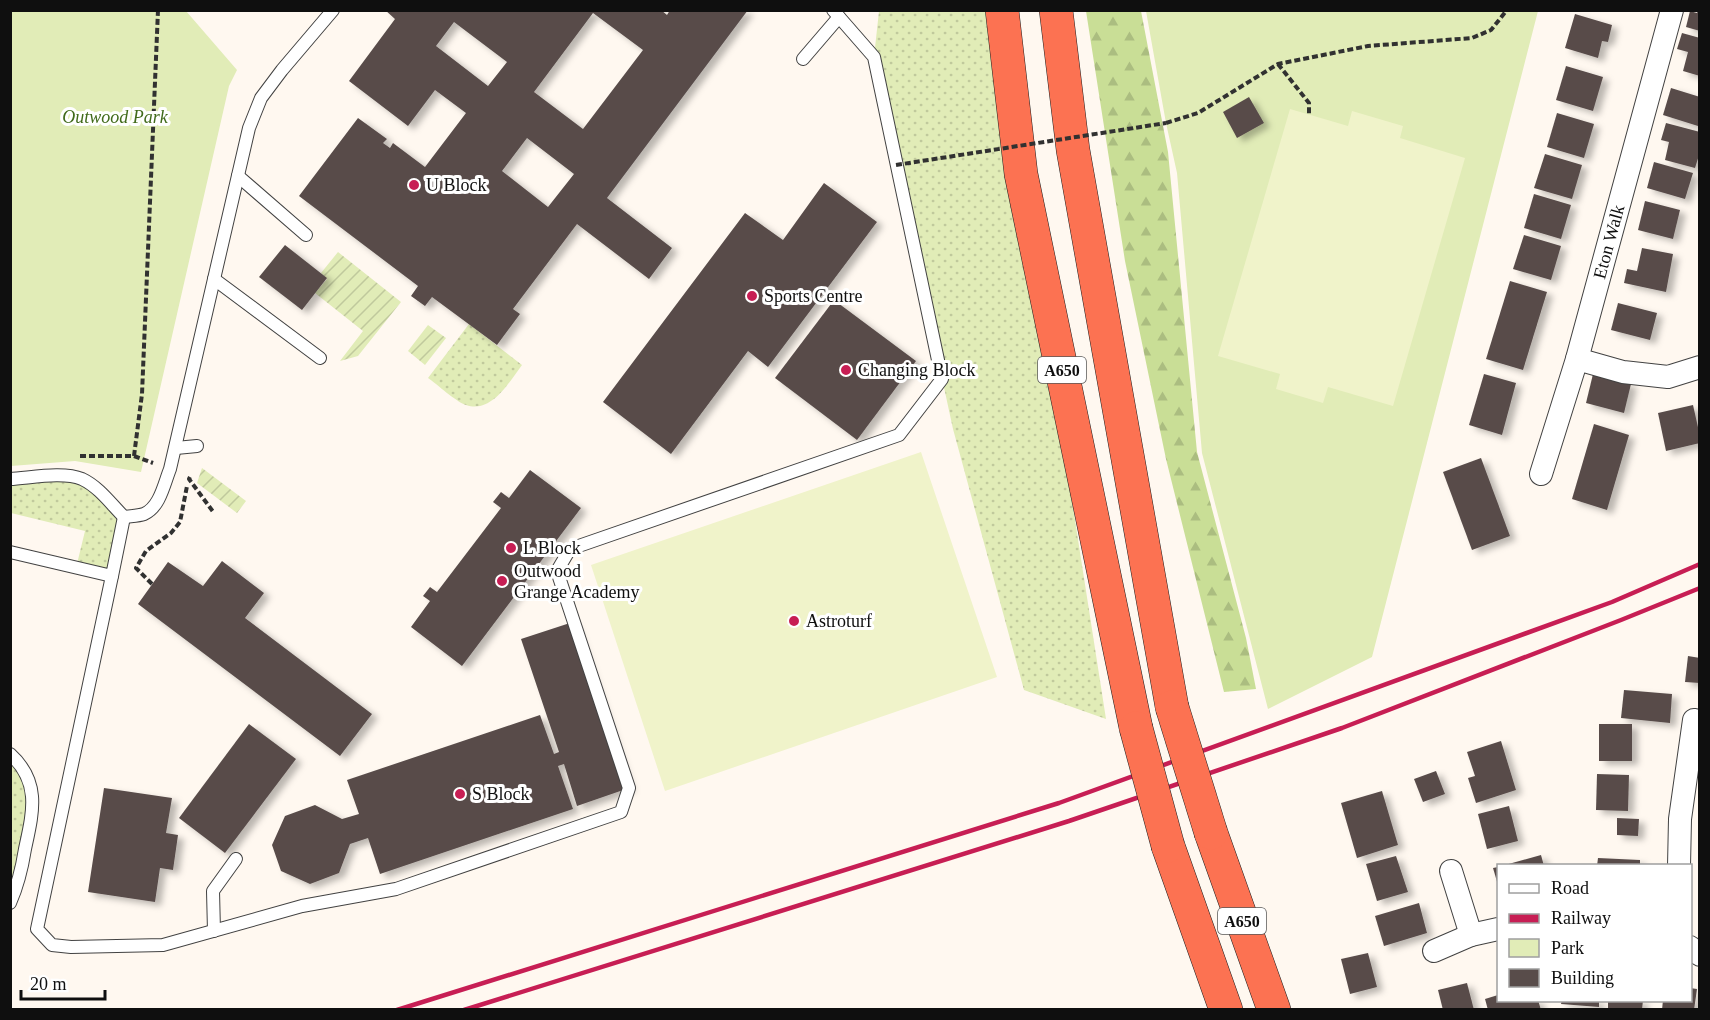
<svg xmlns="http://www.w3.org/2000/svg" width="1710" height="1020" font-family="Georgia,serif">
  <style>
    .grass { fill: url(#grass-dots) }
    .forest { fill: url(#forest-firs) }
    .park { fill: #e1ecb7 }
    .garden { fill: url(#garden-furrows) }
    .pitch { fill: #f0f3ca }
    .building { fill: #584c4a; fill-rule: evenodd; filter: url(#shadow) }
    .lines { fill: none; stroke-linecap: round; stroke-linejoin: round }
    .lane-casing { stroke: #424242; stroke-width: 14 }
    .street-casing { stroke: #424242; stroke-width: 24 }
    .highway-casing { stroke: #202020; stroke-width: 34 }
    .path { stroke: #313131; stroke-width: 4; stroke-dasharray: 6 3; stroke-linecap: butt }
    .lane { stroke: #fff; stroke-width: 12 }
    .street { stroke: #fff; stroke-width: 22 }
    .highway { stroke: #fc7252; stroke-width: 33 }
    .rail { stroke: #c71e54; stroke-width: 4.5 }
    .highway-bridge-casing { stroke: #202020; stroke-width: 34; stroke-linecap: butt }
    .path-bridge { stroke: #313131; stroke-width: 4; stroke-dasharray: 6 3; stroke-linecap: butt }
    .highway-bridge { stroke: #fc7252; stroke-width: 33 }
    .poi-dot { fill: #c71e54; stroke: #fff; stroke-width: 2 }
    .labels { text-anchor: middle; stroke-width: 6; stroke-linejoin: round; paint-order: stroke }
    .shield { fill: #fff; stroke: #575757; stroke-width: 1.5 }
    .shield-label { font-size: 16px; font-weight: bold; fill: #0f0f0f }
    .park-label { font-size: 18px; font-style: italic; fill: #416b1b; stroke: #fff }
    .poi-label { font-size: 18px; fill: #0f0f0f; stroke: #fff; text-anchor: start }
    .street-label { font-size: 18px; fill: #0f0f0f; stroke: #fff }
  </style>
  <defs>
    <pattern id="grass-dots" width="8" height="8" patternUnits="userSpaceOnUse" patternTransform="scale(1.5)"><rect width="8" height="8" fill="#e1ecb7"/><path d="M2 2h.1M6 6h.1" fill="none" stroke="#c0c99c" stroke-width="1.8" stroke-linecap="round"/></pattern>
    <pattern id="forest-firs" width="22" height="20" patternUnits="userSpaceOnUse" patternTransform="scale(1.5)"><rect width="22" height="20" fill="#c9de96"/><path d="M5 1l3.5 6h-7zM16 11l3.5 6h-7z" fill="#abbd80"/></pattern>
    <pattern id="garden-furrows" width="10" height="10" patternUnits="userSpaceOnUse" patternTransform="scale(1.5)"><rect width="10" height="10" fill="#e1ecb7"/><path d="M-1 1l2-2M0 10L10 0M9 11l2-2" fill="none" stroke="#c0c99c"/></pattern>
    <filter id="shadow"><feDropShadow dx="6" dy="4" stdDeviation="3" flood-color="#0004"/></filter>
  </defs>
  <rect width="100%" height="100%" fill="#fff8f0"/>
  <g class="grass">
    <polygon points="879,11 1002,11 1021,174 1106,719 1024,690 953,429 896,165 874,57"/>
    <path d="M469,324L522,365C509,382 492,414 466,405C456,402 437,384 428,378Z"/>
    <polygon points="80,478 124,517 112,576 76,568 85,531 11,513 11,479"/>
    <polygon points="11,754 33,796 11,903"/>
  </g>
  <polygon class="forest" points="1086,11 1141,11 1168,152 1197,452 1246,638 1256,689 1224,692 1166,459 1125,261"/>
  <g class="park">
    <polygon points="11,10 186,11 237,70 229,86 141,472 75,461 11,466"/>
    <polygon points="1146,11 1538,11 1372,657 1268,709 1202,453 1177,173 1166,123"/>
  </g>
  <g class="garden">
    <polygon points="338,252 401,302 358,356 340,361 363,331 315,293 327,279 321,273"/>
    <polygon points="428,325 446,338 425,365 408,351"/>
    <polygon points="202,468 246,501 237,513 197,483"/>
  </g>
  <g class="pitch">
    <polygon points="1290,109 1348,126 1352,111 1403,126 1400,138 1465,158 1393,406 1328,387 1323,403 1276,389 1280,374 1218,356"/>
    <polygon points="921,452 997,677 665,791 591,565"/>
  </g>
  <g class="building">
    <path d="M385,10H429L431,12L433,10H661L667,15L670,10H748L607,198L672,248L649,279L577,224L513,309L520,314L497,345L432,297L425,306L411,296L418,286L299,196L358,118L387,139L383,143L390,148L393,143L425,167L466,113L435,90L408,126L349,81L395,19ZM593,13L643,50L583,129L534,92ZM454,22L507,62L488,86L436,46ZM527,138L574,174L548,207L502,171Z"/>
    <polygon points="1698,10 1700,10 1700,31 1686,27 1690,11 1697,13"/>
    <polygon points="1575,14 1612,25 1608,42 1602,41 1598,58 1565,48"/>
    <polygon points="1682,33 1700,38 1700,76 1683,71 1688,52 1677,49"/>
    <polygon points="1566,66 1603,77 1593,111 1556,100"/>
    <polygon points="1671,88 1700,97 1700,121 1698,126 1663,115"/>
    <polygon points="1249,97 1264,123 1237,138 1223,112"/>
    <polygon points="1557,113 1594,124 1584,158 1547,147"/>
    <polygon points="1666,123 1700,132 1700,152 1695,168 1665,160 1669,142 1661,140"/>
    <polygon points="1545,154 1582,165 1572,199 1534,188"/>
    <polygon points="1654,162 1693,173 1685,199 1647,188"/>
    <polygon points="824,183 877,222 768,367 748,351 671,454 603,402 745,213 783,240"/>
    <polygon points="1534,194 1571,205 1561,239 1524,228"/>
    <polygon points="1645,201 1680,210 1673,239 1638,230"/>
    <polygon points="1524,235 1561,246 1551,280 1513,269"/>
    <polygon points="285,245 327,278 302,310 259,277"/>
    <polygon points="1642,248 1673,254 1666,292 1624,283 1627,269 1637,271"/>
    <polygon points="1510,281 1547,292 1523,370 1486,359"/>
    <polygon points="834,300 916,361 857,440 775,378"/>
    <polygon points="1618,303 1657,313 1650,340 1611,330"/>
    <polygon points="1484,374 1516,383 1502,435 1469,425"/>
    <polygon points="1593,374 1631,384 1624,413 1586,403"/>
    <polygon points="1693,405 1700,436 1700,443 1666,451 1658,413"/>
    <polygon points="1594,424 1629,435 1607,510 1572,499"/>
    <polygon points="1481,458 1510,536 1472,550 1443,472"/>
    <polygon points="530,470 581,508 462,666 411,627 430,601 423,596 430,587 437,592 501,508 493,502 501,492 509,498"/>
    <polygon points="222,561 264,593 245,618 372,714 340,756 138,604 168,562 203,586"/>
    <polygon points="573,622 629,788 577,806 564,764 558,766 573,809 380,874 368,838 350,844 339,873 310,884 281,871 272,845 285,816 315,805 342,819 359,814 347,780 540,715 554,754 559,752 521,639"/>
    <polygon points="1688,656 1700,658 1700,683 1685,682"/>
    <polygon points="1624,690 1672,694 1670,723 1621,718"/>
    <polygon points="249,724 296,759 225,853 179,818"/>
    <rect x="1599" y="724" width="33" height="37"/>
    <polygon points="1501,741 1516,790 1476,803 1468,778 1475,776 1467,752"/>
    <polygon points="1436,771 1445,794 1423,802 1414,779"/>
    <polygon points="1597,774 1629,775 1628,811 1596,810"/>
    <polygon points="104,788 172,798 166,833 178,835 173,870 160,868 155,902 88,892"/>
    <polygon points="1382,791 1398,845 1357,858 1341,803"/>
    <polygon points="1509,806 1518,841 1487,849 1478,814"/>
    <polygon points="1617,818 1639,819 1638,836 1617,835"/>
    <polygon points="1541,855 1544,866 1505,866 1505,865"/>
    <polygon points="1396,856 1408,892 1377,901 1366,864"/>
    <polygon points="1598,858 1640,860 1640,866 1597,866"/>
    <polygon points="1498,867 1498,885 1493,868"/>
    <polygon points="1419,903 1427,933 1384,946 1375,916"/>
    <polygon points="1368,953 1377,987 1350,994 1341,959"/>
    <polygon points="1467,983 1474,1010 1443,1010 1438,990"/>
    <polygon points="1690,988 1697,989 1694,1010 1662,1010 1663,1000 1690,1000"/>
    <polygon points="1498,995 1498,1000 1538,1000 1541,1010 1488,1010 1485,999"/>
    <polygon points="1562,1000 1599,1000 1599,1007 1561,1004"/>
    <polygon points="1608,1000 1643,1000 1642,1010 1608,1010"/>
  </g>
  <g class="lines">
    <defs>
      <g id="lane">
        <polyline points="803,59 839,17"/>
        <polyline points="238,176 306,235"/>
        <polyline points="214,279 320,358"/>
        <polyline points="176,448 197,446"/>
        <path d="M10,479C30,478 63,471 82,479C99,487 111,504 124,517"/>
        <path d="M124,517C130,516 138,516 144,514C160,507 164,484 170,469L249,128L261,98L282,70L333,10"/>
        <polyline points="10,552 112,576 124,517"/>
        <polyline points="112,576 37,929 52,945 71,947 163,945 302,906 396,889 621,812 629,788 557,571 570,549 899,435 942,379 874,57 833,10"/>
        <path d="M10,754C41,782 33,812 25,849C22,868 18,885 10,903"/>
        <polyline points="214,931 213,891 236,859"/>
      </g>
      <g id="street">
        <polyline points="1577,359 1623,372 1668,377 1700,367"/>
        <path id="s1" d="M1541,474L1577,359L1672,10"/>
        <polyline points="1679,866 1680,819 1694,720"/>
        <polyline points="1451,871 1471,935"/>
        <polyline points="1690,947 1700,955"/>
        <polyline points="1434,951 1471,935 1498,929"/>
      </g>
      <g id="highway">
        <polyline points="1002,10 1021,174 1136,728"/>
        <polyline points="1056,10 1073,150 1172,707"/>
        <polyline points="1211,833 1274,1010"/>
        <polyline points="1168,846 1226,1010"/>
      </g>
    </defs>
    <use href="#lane" class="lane-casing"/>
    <use href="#street" class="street-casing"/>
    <use href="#highway" class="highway-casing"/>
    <g class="path">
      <polyline points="1278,64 1309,103 1309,114"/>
      <polyline points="1166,123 1198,113 1278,64 1368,46 1472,38 1491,30 1507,10"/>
      <polyline points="80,456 134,456 142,394 158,10"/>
      <polyline points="134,456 153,463"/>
      <polyline points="190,477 189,479 214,513"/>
      <polyline points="152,584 136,568 146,551 171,533 180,522 187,486"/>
    </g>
    <use href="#lane" class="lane"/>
    <use href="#street" class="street"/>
    <use href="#highway" class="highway"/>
    <g class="rail">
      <polyline points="397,1010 1059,803 1612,602 1700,564"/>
      <polyline points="464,1010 1069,821 1342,728 1621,620 1700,588"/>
    </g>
    <defs>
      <g id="highway-bridge">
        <polyline points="1172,707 1211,833"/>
        <polyline points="1136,728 1168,846"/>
      </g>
    </defs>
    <use href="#highway-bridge" class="highway-bridge-casing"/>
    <polyline class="path-bridge" points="896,165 1166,123"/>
    <use href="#highway-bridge" class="highway-bridge"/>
  </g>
  <g class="poi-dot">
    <circle cx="414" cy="185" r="6"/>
    <circle cx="752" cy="296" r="6"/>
    <circle cx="846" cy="370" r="6"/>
    <circle cx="511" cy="548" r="6"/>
    <circle cx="502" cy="581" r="6"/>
    <circle cx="794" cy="621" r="6"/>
    <circle cx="460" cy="794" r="6"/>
  </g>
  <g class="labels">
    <g class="shield">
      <rect x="1038" y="357" width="48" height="26" rx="4.5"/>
      <rect x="1218" y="908" width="48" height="26" rx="4.5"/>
    </g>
    <g class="shield-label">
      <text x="1062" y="376">A650</text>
      <text x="1242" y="927">A650</text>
    </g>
    <g class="park-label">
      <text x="115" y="123">Outwood Park</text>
    </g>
    <g class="poi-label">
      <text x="426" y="191">U Block</text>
      <text x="764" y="302">Sports Centre</text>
      <text x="858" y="376">Changing Block</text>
      <text x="523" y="554">L Block</text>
      <text x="514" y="577">Outwood<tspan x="514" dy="21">Grange Academy</tspan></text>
      <text x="806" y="627">Astroturf</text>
      <text x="472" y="800">S Block</text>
    </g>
    <g class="street-label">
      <text dy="6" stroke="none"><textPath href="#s1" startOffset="242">Eton Walk</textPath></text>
    </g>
  </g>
  <rect width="1710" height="1020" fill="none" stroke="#0f0f0f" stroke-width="24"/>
  <rect x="1497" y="864" width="195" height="138" fill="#ffffff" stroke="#9f9f9f" stroke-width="1.5"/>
  <rect x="1509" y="884" width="30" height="9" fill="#ffffff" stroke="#9f9f9f" stroke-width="1.5"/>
  <text x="1551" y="894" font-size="18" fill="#0f0f0f">Road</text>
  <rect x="1509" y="914" width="30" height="9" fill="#c71e54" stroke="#9f9f9f" stroke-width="1.5"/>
  <text x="1551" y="924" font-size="18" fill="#0f0f0f">Railway</text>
  <rect x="1509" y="939" width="30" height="18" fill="#e1ecb7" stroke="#9f9f9f" stroke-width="1.5"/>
  <text x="1551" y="954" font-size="18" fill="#0f0f0f">Park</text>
  <rect x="1509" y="969" width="30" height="18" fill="#584c4a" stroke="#9f9f9f" stroke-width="1.5"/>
  <text x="1551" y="984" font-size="18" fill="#0f0f0f">Building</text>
  <path d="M21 990v9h84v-9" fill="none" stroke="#0f0f0f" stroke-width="3"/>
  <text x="30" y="990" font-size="18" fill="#0f0f0f" stroke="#ffffff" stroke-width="4.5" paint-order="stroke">20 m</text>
</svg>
